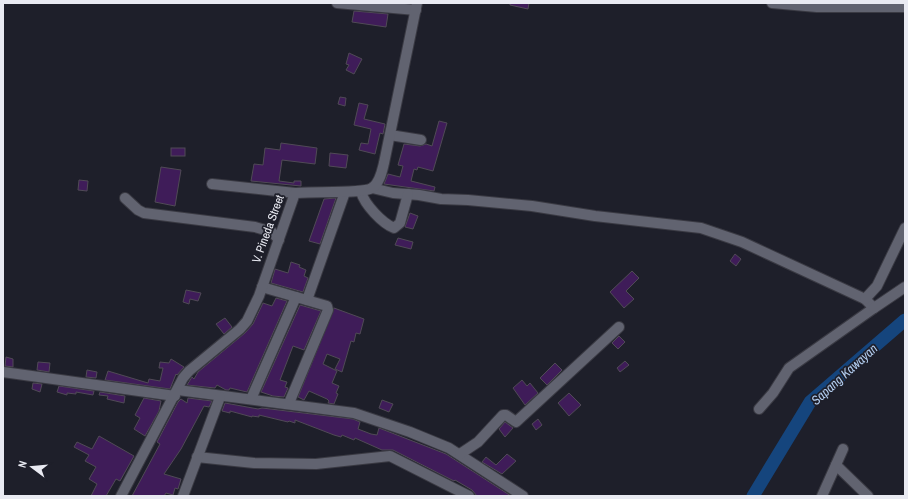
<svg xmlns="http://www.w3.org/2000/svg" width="908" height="499" font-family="'Archivo Narrow',sans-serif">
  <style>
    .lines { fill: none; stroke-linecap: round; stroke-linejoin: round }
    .river { stroke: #15457d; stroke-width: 13 }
    .building { fill: #3f1c59; stroke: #504a56 }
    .minor-casing { stroke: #3a3a43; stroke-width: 12 }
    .minor { stroke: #616370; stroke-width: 10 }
    .labels { text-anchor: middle; stroke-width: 3.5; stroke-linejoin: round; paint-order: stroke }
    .street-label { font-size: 12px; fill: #e9eaf2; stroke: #1e1f2a }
    .water-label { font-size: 13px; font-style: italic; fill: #b4cef0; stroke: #1e1f2a }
  </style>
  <rect width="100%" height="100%" fill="#1e1f2a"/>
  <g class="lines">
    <polyline class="river" points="753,496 810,402 905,320"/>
  </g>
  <g class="building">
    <polygon points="510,3 529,3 528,9 510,5"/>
    <polygon points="354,11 388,14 386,27 352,22"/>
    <polygon points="349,53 362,59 354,74 346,70 349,65 346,64"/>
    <polygon points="340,97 346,98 345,106 338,104"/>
    <polygon points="359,103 368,105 364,119 385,124 383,134 380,133 375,154 359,150 361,143 368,144 371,129 354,125"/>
    <polygon points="439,121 447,123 433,171 418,167 417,170 414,169 411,181 435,187 434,191 384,184 388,174 400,177 403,166 398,165 404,144 420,146 426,144 432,146"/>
    <polygon points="281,143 317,148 315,164 282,160 279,181 294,183 294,181 301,181 301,186 251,181 254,164 263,165 265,148 280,150"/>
    <rect x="171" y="148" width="14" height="8"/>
    <polygon points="330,153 348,155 346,168 329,166"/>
    <polygon points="161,167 181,170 175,206 155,202"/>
    <polygon points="79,180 88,181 87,191 78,190"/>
    <polygon points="336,198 320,244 309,241 324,199"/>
    <polygon points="410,213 418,216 413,229 405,227"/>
    <polygon points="398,238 413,242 411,249 395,245"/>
    <polygon points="735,254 741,259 736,266 730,261"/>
    <polygon points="291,262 300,265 299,267 306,270 304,276 308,278 303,292 271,283 275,269 288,273"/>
    <polygon points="632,271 639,278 626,291 634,299 624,308 610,292"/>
    <polygon points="186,290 201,293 198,301 190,299 189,304 183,302"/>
    <polygon points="276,298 287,301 247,392 230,388 229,390 226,390 217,385 215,388 187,385 192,377 194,379 198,372 245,333 253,324 263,303 272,306"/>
    <polygon points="300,305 321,311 304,350 293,346 280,380 287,382 285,387 288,388 284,397 273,396 261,392"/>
    <polygon points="334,308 364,319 360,334 356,333 354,342 351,341 342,372 335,369 340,359 327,354 323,364 337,371 332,383 339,386 336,393 338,394 334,404 328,403 329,401 327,399 309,391 304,400 298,397"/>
    <polygon points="225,318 232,327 224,334 216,324"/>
    <polygon points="619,336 625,342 618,349 612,343"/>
    <polygon points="6,357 13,359 13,367 5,366"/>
    <polygon points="171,359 184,367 177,375 176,374 170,389 105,380 108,371 148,383 149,379 160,381 163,368 159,368 160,362 169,363"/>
    <polygon points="625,361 629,365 620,372 617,368"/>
    <polygon points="38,362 50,363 49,372 37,370"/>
    <polygon points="555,363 562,370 547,385 540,378"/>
    <polygon points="87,370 97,372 96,378 86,377"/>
    <polygon points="522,380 527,386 530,383 538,393 525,405 513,388"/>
    <polygon points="33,383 42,384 40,392 32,389"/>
    <polygon points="59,386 94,391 93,395 76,392 76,394 67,393 67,395 57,392"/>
    <polygon points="100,392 125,396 124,403 107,399 108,396 99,395"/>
    <polygon points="569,393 581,405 569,416 558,403"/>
    <polygon points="144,398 161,401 159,411 145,436 134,429 140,418 135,415"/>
    <polygon points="188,398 212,401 209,407 204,406 181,449 164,474 181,479 178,489 175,488 173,495 166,493 164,496 132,496 160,444 157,442 178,402 181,399 187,403"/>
    <polygon points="382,400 393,404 389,412 379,408"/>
    <polygon points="225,403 258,409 262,408 353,419 360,422 358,429 371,434 377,435 379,428 446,454 511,496 477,496 472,490 455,480 454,481 393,450 382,450 355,438 354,440 342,435 341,437 334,435 295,420 295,423 289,421 288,422 259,415 259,417 252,416 252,417 230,411 230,413 222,411"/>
    <polygon points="538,419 542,425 536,430 532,424"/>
    <polygon points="505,422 513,428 505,437 499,429"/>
    <polygon points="99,436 134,456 120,481 116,479 106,496 91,496 97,484 89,479 96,467 85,461 89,455 74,447 77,442 92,449"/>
    <polygon points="507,454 516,461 502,474 482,462 486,457 496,465"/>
  </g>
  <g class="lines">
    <defs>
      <g id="minor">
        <polyline points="337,3 416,10"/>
        <polyline points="772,3 817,7 905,7"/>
        <polyline points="390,135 421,140"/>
        <polyline points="212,184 295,193"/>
        <polyline points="372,188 393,193 419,195 441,199 468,200 532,206 595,216 701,228 742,242 865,299 874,308 789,368 773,393 759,409"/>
        <path d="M361,192C365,205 382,223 394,228L400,223L408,194"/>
        <polyline points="125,198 138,210 144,213 255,227 272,232 279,240"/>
        <polyline points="262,287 327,306 328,310 289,403"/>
        <polyline points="865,299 877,286 905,228"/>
        <polyline points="307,300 345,192"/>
        <polyline points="874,308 905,287"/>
        <polyline points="3,372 175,396"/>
        <polyline points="178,390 354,413 410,432 449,448 523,496"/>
        <polyline points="251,399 296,297"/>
        <polyline points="460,454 478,442 503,415 506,415 516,422 619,327"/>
        <polyline points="197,457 254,463 316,464 390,456 469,496"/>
        <polyline points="836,465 868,496"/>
        <path d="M121,496L183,378L189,371L240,329L247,321L259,296L295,193C310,191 363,194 372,188C380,183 382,171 384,163L417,3"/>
        <polyline points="183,496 220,397"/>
        <polyline points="822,496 843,449"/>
      </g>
    </defs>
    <use href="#minor" class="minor-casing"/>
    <use href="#minor" class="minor"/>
  </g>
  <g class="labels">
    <g class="street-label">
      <text transform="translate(268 229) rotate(-70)" y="4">V. Pineda Street</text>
    </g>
    <g class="water-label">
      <text transform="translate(844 374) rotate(-42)" y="5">Sapang Kawayan</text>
    </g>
  </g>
  <rect width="908" height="499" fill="none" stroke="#e9eaf2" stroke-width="8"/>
  <g transform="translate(32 467) rotate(286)" stroke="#1e1f2a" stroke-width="3" paint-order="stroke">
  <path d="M0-3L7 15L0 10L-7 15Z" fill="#e9eaf2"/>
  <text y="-6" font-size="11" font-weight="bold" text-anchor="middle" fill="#e9eaf2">N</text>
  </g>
</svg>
